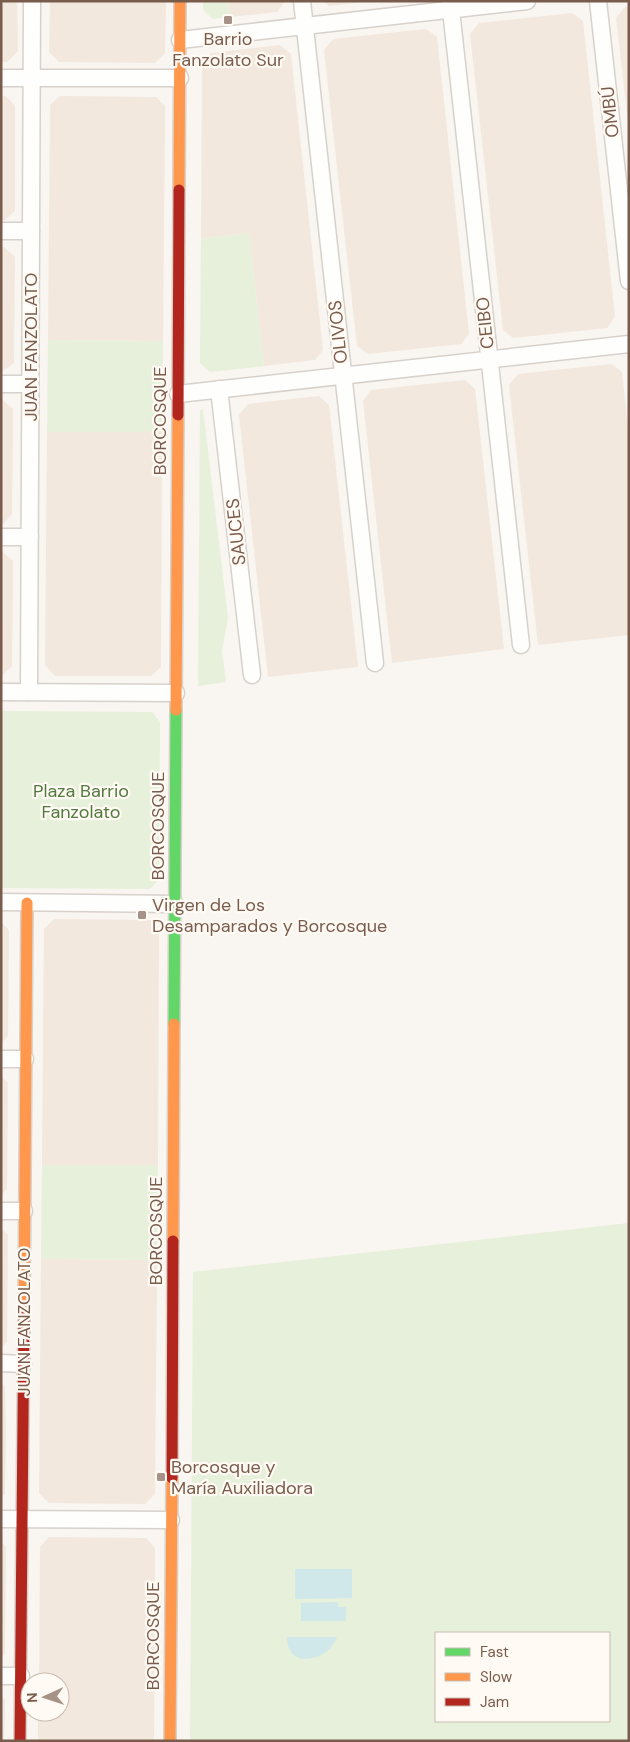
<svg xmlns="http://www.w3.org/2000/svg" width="630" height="1742" font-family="'DM Sans',sans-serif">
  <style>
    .residential { fill: #f2e8de }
    .green { fill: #e7f0db; fill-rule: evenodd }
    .water { fill: #d0e8ea }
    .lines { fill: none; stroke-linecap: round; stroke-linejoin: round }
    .street-casing { stroke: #d7d1cb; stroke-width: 19 }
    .fast-casing { stroke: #d9d2cb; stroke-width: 14 }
    .slow-casing { stroke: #d9d2cb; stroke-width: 14 }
    .jam-casing { stroke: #d9d2cb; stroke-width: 14 }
    .street { stroke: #fefefd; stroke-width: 16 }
    .fast { stroke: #63d668; stroke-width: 11 }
    .slow { stroke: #ff974d; stroke-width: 11 }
    .jam { stroke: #b3261e; stroke-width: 11 }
    .poi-dot { fill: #a69286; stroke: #fffaf3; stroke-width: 2 }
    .labels { text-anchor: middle; stroke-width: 4.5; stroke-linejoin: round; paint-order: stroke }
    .poi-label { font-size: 18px; fill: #7a5c4d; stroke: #fffaf3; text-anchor: start }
    .street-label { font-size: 18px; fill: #7a5c4d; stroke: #fffaf3 }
    .park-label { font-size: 18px; fill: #537a41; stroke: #fffaf3 }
  </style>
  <rect width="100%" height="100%" fill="#f9f5f0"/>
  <g class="residential">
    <polygon points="1,1 17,1 18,51 7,62 1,62"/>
    <polygon points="50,1 166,1 165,53 155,63 59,62 49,52"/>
    <polygon points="228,1 285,1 277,12 230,17"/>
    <polygon points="323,1 370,1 329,6"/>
    <polygon points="625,7 629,7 629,129 616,18"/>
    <polygon points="572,13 583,21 615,317 607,328 513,338 503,330 470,34 479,23"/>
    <polygon points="426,29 437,37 469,334 461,344 368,354 357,346 324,50 333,39"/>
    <polygon points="280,45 291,54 323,350 315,360 264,366 249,233 201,239 202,63 211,53"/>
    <polygon points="1,96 6,96 15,106 15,211 5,220 1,220"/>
    <polygon points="60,96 156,97 165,106 163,341 48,340 50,105"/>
    <polygon points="1,247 4,247 15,257 14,363 1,372"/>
    <polygon points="611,364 622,372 629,438 629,635 538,645 509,385 518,374"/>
    <polygon points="465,380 475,389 504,649 392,663 363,401 371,390"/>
    <polygon points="319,396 329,405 358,667 268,677 239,415 248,404"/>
    <polygon points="1,399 13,409 12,514 3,524 1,524"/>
    <polygon points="47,432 162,432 161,667 151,676 55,676 45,665"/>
    <polygon points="1,551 13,561 12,666 2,676"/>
    <polygon points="54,919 150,920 159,930 158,1165 42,1165 44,929"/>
    <polygon points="1,922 9,930 9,946 8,1036 1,1043"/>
    <polygon points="1,1076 8,1083 7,1189 1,1195"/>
    <polygon points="1,1229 8,1235 7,1342 1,1347"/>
    <polygon points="41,1259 157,1260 155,1494 145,1504 49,1503 39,1493"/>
    <polygon points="1,1383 5,1387 6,1428 5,1494 1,1497"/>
    <polygon points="49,1537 146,1538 155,1548 154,1741 38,1741 38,1712 60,1712 60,1682 39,1682 40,1547"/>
    <polygon points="1,1542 6,1547 5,1653 1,1657"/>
    <polygon points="1,1696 5,1700 4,1741 1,1741"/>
  </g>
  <g class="green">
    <polygon points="203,1 228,1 230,17 213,19 203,10"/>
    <polygon points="249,233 264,366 210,372 200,363 201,239"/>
    <polygon points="48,340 163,341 162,432 47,432"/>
    <polygon points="203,409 228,618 222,651 226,682 198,686 200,411"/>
    <polygon points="1,711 152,712 160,722 159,880 150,889 1,888"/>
    <polygon points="42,1165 158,1165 157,1260 41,1259"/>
    <path d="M629,1223V1741H190L193,1272ZM436,1633H609V1721H436Z"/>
  </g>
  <g class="water">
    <polygon points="295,1569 352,1569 352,1598 295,1599"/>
    <polygon points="338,1602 338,1607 346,1607 346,1621 301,1621 301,1603"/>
    <path d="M287,1637H337C329,1661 287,1671 287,1637Z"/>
  </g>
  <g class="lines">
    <defs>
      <g id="street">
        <polyline points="302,1 375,663"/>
        <polyline points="450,1 521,645"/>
        <polyline points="598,1 629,281"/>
        <polyline points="180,40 527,1"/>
        <polyline points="1,78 180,78"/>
        <polyline points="1,231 31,231"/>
        <polyline points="1,384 30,384"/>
        <polyline points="219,389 252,675"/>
        <polyline points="178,394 629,344"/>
        <polyline points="1,537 30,537"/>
        <polyline points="1,692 176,693"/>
        <polyline points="29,692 32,1"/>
        <polyline points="1,902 175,904"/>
        <polyline points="1,1059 25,1059"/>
        <polyline points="1,1211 24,1211"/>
        <polyline points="1,1363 23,1364"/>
        <polyline points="1,1519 171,1520"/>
        <polyline points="1,1676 21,1676"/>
      </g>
      <polyline id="fast" points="174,1024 176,710"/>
      <g id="slow">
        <polyline points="179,190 180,1"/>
        <polyline points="176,710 178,415"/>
        <polyline points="173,1241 174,1024"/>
        <polyline points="24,1312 27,903"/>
        <polyline points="170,1741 172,1478"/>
      </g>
      <g id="jam">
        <polyline points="178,415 179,190"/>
        <polyline points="172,1478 173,1241"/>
        <polyline points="20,1741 24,1312"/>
      </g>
    </defs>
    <use href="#street" class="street-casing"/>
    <use href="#fast" class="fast-casing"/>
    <use href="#slow" class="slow-casing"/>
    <use href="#jam" class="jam-casing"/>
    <use href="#street" class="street"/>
    <use href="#fast" class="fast"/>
    <use href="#slow" class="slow"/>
    <use href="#jam" class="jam"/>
  </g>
  <g class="poi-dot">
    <rect x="223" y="15" width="10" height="10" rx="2.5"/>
    <rect x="137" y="910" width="10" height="10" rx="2.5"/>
    <rect x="156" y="1472" width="10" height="10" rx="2.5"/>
  </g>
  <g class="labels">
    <g class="poi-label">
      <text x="228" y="45" text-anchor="middle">Barrio<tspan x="228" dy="21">Fanzolato Sur</tspan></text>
      <text x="152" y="911">Virgen de Los<tspan x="152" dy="21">Desamparados y Borcosque</tspan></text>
      <text x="171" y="1473">Borcosque y<tspan x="171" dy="21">María Auxiliadora</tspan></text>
    </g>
    <g class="street-label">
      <text transform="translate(610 112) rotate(-96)" y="6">OMBÚ</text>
      <text transform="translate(485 323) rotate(-96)" y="6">CEIBO</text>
      <text transform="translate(338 332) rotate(-96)" y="6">OLIVOS</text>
      <text transform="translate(31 347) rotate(-90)" y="6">JUAN FANZOLATO</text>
      <text transform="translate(160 421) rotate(-90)" y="6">BORCOSQUE</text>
      <text transform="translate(236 532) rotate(-96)" y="6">SAUCES</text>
      <text transform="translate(158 826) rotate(-90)" y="6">BORCOSQUE</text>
      <text transform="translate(156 1231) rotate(-90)" y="6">BORCOSQUE</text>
      <text transform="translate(24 1322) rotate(-90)" y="6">JUAN FANZOLATO</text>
      <text transform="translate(153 1636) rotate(-90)" y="6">BORCOSQUE</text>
    </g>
    <g class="park-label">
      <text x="81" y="797">Plaza Barrio<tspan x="81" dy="21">Fanzolato</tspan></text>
    </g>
  </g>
  <rect width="630" height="1742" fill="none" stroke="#7a5c4d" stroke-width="5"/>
  <rect x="435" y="1632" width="175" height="90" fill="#fffaf3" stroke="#cabbb1"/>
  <rect x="445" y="1648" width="25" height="8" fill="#63d668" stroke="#cabbb1"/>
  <text x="480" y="1657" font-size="15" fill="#7a5c4d">Fast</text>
  <rect x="445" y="1673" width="25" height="8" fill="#ff974d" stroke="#cabbb1"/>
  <text x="480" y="1682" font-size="15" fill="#7a5c4d">Slow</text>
  <rect x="445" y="1698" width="25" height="8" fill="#b3261e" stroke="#cabbb1"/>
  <text x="480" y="1707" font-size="15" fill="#7a5c4d">Jam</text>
  <g transform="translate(45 1697) rotate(267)"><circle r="24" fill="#fffaf3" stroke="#cabbb1"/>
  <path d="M0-4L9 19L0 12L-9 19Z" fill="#a69286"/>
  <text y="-8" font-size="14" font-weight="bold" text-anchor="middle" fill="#7a5c4d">N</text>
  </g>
</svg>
